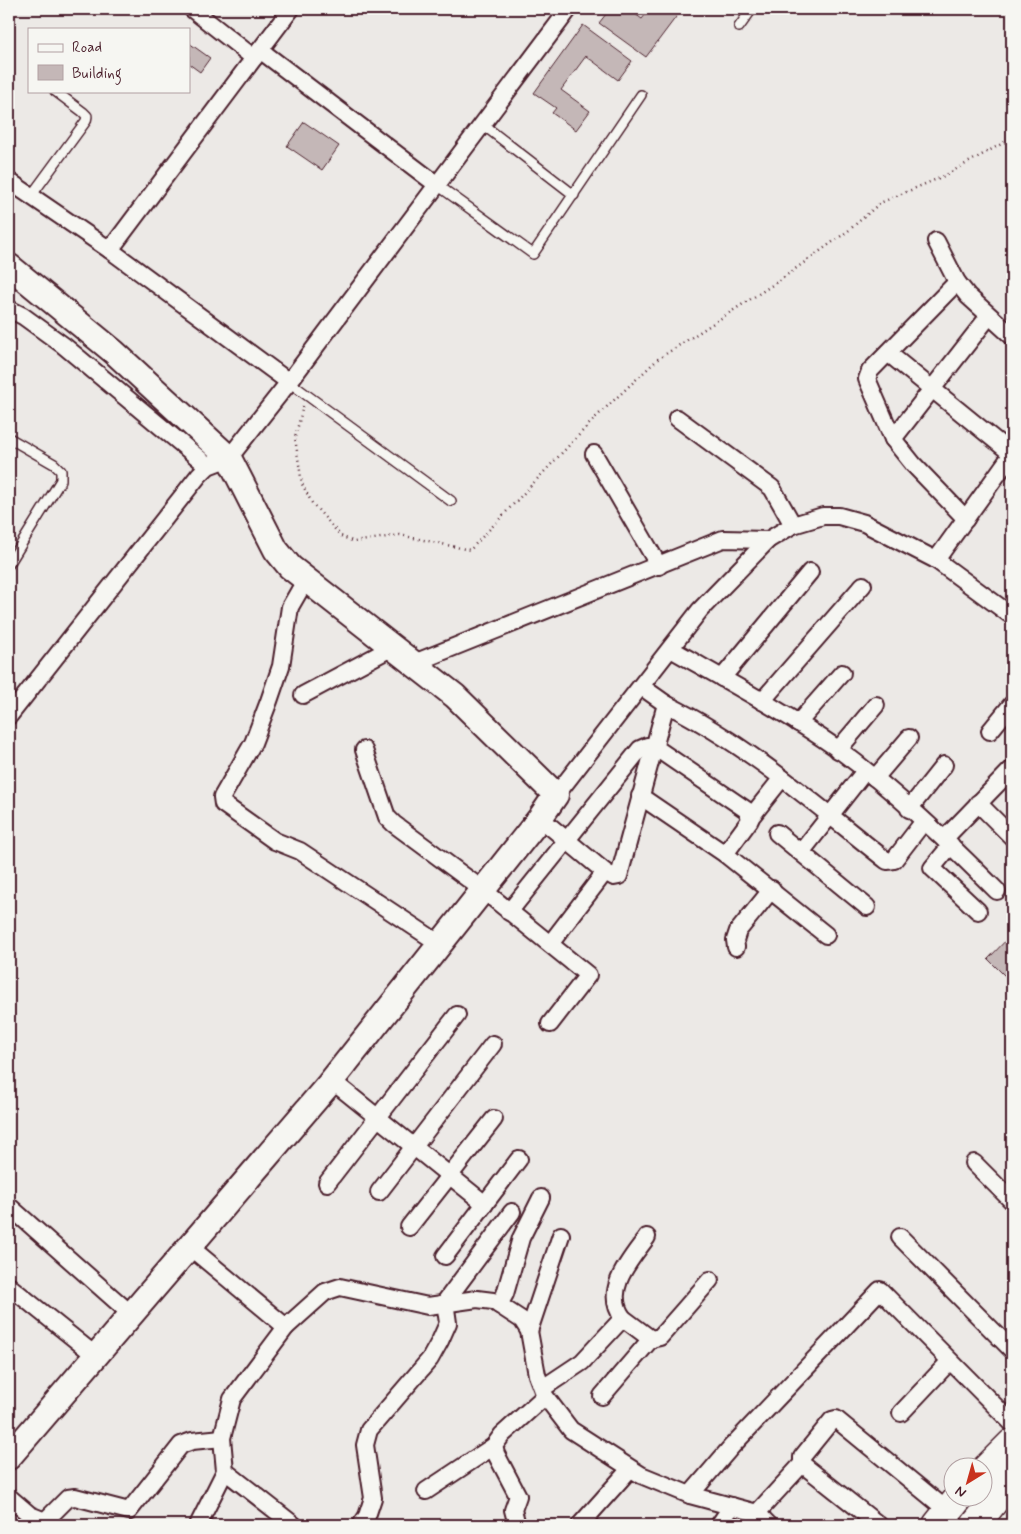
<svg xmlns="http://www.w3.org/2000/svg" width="1021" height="1534" font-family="Mynerve,sans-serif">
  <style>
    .building { fill: #c4b7b7; stroke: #4a1f2b }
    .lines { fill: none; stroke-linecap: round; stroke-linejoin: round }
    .lane-casing { stroke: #4a1f2b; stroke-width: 12 }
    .street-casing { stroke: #4a1f2b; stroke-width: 20 }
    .secondary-casing { stroke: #4a1f2b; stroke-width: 28 }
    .highway-casing { stroke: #4a1f2b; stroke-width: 31 }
    .path { stroke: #4a1f2b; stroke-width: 2.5; stroke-dasharray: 1 4; stroke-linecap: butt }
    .lane { stroke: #f6f6f2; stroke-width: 9 }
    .street { stroke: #f6f6f2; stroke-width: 16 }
    .secondary { stroke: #f6f6f2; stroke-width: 24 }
    .highway { stroke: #f6f6f2; stroke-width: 28 }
  </style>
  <rect width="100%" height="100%" fill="#ece9e6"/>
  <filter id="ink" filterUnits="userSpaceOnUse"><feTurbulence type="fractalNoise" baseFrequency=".02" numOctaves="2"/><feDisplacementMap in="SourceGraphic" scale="10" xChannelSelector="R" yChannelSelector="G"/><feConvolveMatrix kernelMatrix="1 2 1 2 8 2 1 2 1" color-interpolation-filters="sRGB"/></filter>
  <g filter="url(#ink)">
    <g class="building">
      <polygon points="610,9 628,9 642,19 650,9 682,9 646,57 599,23"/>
      <polygon points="583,25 632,61 618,80 586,56 561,90 590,111 576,130 552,113 556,108 534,93"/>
      <polygon points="189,43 210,58 200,72 189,64"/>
      <polygon points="304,122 339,146 322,170 287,146"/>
      <polygon points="1012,934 1012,983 988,959"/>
    </g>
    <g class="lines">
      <defs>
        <g id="lane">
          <polyline points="739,27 752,9"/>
          <polyline points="482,124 574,195"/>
          <polyline points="436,184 533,254 641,95"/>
          <polyline points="31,196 86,121 87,116 83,112 55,91"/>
          <polyline points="289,382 451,501"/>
          <polyline points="9,438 54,464 61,471 61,480 9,564"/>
        </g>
        <g id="street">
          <polyline points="192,9 254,58"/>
          <polyline points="260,50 291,9"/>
          <polyline points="9,181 110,250"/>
          <polyline points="936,241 957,282 968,296 1012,336"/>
          <polyline points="957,282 870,371 867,379 893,439 913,464 966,519"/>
          <polyline points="9,309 23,316 63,345 208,466"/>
          <polyline points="888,353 1012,454 936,560"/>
          <polyline points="289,382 110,250 260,50 436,184"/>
          <polyline points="677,418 772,488 793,525"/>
          <polyline points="893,439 989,316"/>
          <polyline points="594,454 659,566"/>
          <polyline points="305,581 290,607 281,666 269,701 253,743 222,797 223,804 275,841 300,851 440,944"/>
          <path d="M671,649C727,681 785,712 838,749C895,791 947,841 997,891"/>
          <polyline points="414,663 723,539 768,540"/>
          <polyline points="722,678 810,572"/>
          <polyline points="303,695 393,647"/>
          <polyline points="762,701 863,585"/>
          <path d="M666,704C747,744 816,805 887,861L894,860L924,821"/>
          <polyline points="9,716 199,475 208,466 229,458 289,382 569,9"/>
          <polyline points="798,723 842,673"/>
          <polyline points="990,731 1012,704"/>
          <polyline points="364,750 387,817 394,824 483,890 588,975 550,1024"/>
          <polyline points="838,750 876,705"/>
          <polyline points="875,778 909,738"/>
          <polyline points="556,795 700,610 768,540 793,525 823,516 839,516 864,523 936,560 1012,616"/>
          <polyline points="640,796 725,854 826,935"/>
          <polyline points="978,803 1012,837"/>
          <polyline points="909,809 944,765"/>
          <polyline points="751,817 782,778"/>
          <polyline points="540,818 605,872 614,877 619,876 666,704 642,687"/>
          <polyline points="777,833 867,907"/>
          <polyline points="944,839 1011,770"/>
          <polyline points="951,845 932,868 978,911"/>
          <polyline points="802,851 865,771"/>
          <polyline points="509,912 640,749 647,746 653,746 748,811 750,820 725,854"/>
          <polyline points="550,944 605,872"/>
          <polyline points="736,947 735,940 738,931 772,889"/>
          <polyline points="331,1080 485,1204"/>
          <polyline points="974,1163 1012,1201"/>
          <polyline points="327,1183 457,1015"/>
          <polyline points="379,1192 493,1044"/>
          <polyline points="9,1206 132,1315"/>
          <polyline points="409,1227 494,1119"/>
          <polyline points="900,1237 1012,1350"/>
          <polyline points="190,1247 286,1327 232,1399 222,1438 225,1471 294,1525"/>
          <polyline points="445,1256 519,1159"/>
          <polyline points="9,1286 96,1356"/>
          <polyline points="499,1305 505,1294 521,1238 541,1198"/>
          <path d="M623,1318C602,1290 631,1259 647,1237"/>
          <polyline points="286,1327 325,1292 340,1287 428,1306 477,1299 493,1301 522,1320 529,1331 537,1375 545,1396 571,1430 641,1475 690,1495 757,1513 769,1525"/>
          <polyline points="529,1331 561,1235"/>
          <polyline points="543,1388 582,1362 623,1318 651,1339 660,1337 710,1280"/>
          <polyline points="602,1396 651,1339"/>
          <polyline points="901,1413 950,1361"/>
          <polyline points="802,1464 802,1457 832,1420 836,1419 948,1511"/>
          <polyline points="426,1491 494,1446"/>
          <polyline points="690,1495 732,1446 880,1290 1012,1423"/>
          <polyline points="9,1497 30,1515 45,1521 68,1498 75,1497 129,1511 181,1445 192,1441 222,1438"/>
          <polyline points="757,1513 802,1464 879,1525"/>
          <polyline points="198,1525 225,1471"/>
          <polyline points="361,1525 367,1516 373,1498 365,1445 369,1430 430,1359 440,1341 448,1323 445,1302 512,1212"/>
          <polyline points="517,1525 513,1510 518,1496 496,1454 494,1446 502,1435 545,1396"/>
          <polyline points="580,1525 630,1469"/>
          <polyline points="719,1525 732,1506"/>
        </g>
        <polyline id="secondary" points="9,266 114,352 229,458 276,550 290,567 455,696 556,795 540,818 329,1084 9,1457"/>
        <g id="highway">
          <polyline points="984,1471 1012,1443"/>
          <polyline points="937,1525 960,1496"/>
          <polyline points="975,1525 1012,1479"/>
        </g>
      </defs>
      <use href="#lane" class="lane-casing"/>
      <use href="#street" class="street-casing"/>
      <use href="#secondary" class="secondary-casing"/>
      <use href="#highway" class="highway-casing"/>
      <polyline class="path" points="303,406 295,438 302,484 312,503 341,536 354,542 400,535 470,550 596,417 658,359 777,282 848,231 880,203 944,176 1012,138"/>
      <use href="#lane" class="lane"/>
      <use href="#street" class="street"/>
      <use href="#secondary" class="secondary"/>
      <use href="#highway" class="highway"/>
    </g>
  </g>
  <rect width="1021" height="1534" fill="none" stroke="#f6f6f2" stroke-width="30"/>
  <rect x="15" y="15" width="991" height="1504" fill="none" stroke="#4a1f2b" stroke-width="2" filter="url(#ink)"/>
  <rect x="28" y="28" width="162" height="65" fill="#f6f6f2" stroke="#b1a0a2"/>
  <rect x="38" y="44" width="25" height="8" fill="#f6f6f2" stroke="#b1a0a2"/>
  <text x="72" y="52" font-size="15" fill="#4a1f2b">Road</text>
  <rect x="38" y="65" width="25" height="15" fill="#c4b7b7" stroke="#b1a0a2"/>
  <text x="72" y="78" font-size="15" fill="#4a1f2b">Building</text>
  <g transform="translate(968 1482) rotate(217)"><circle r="24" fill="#f6f6f2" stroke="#b1a0a2"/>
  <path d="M0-4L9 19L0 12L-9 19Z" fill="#c8321e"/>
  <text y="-8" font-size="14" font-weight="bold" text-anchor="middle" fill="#4a1f2b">N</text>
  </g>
</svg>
